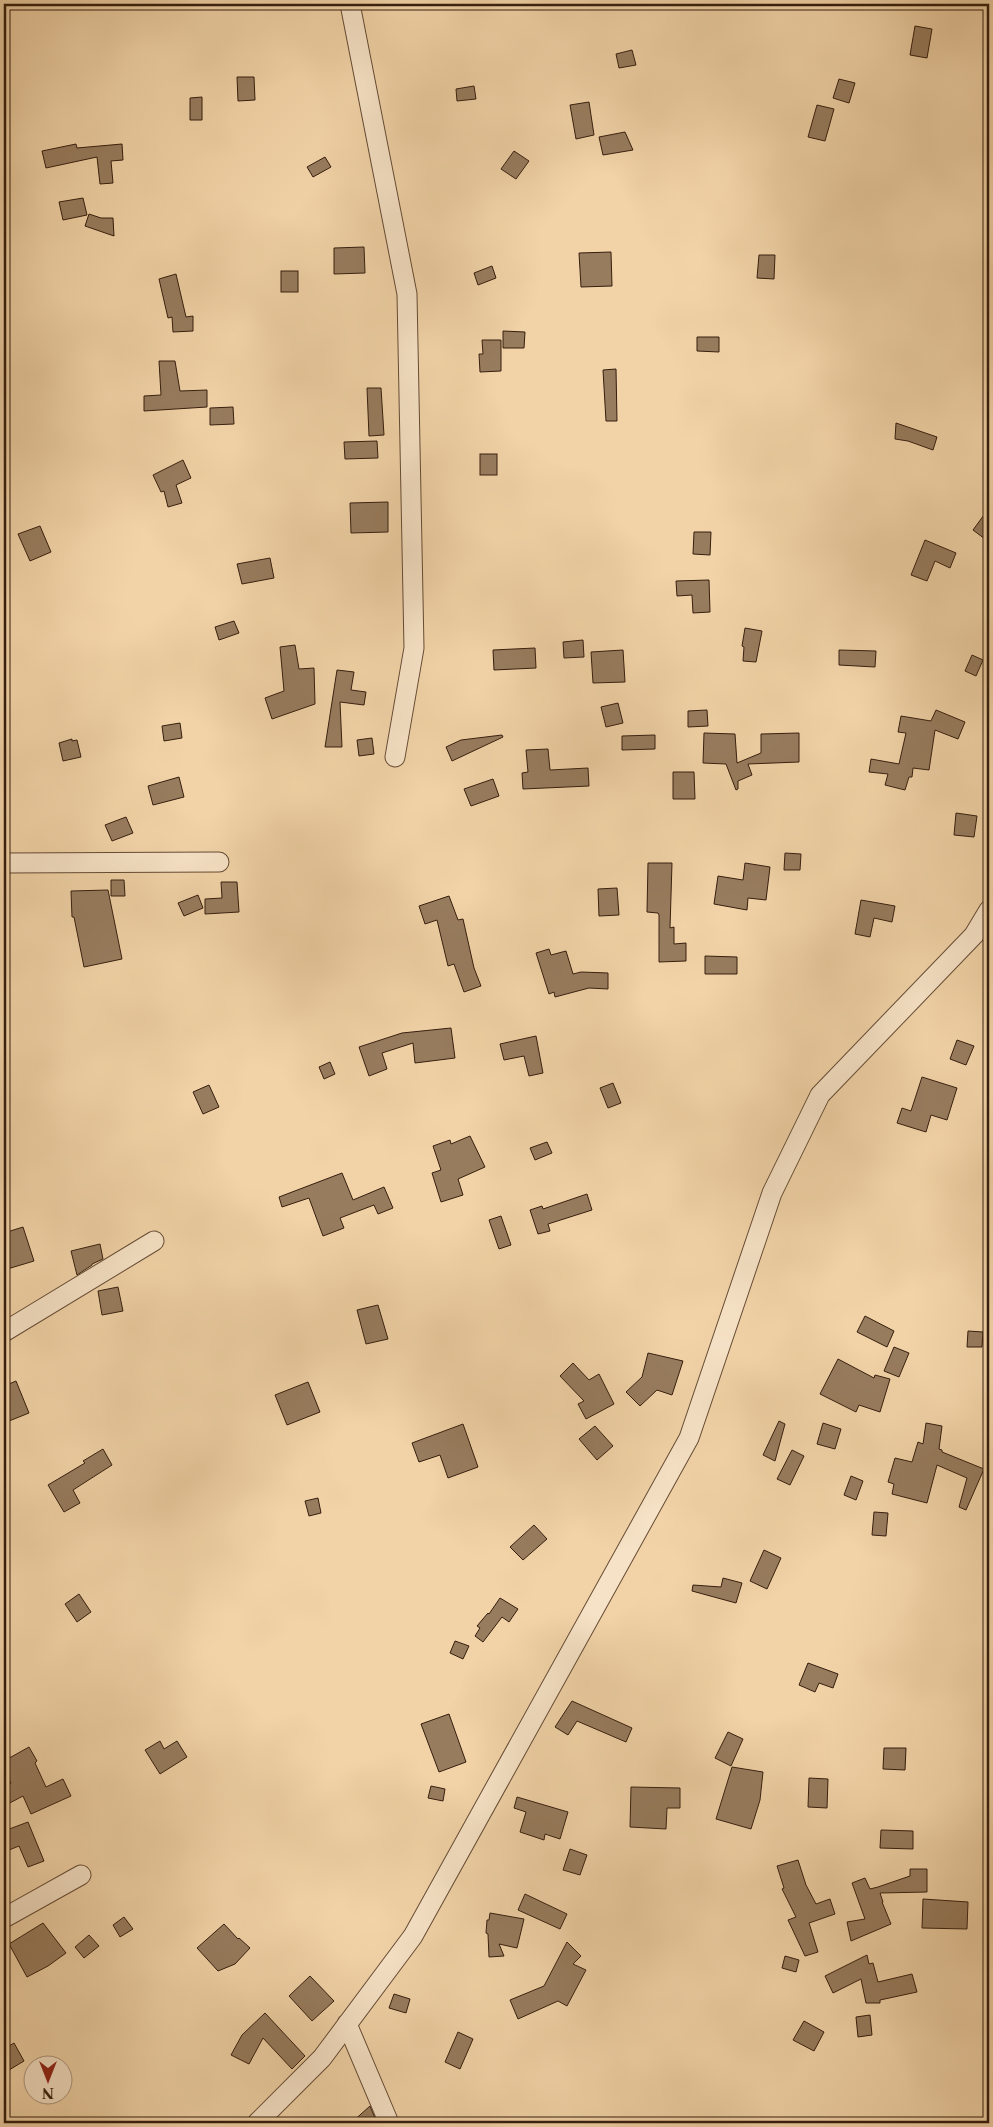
<svg xmlns="http://www.w3.org/2000/svg" width="993" height="2127" font-family="'Libre Caslon Text',serif">
  <style>
    .building { fill: #977c5e; stroke: #361e0e }
    .lines { fill: none; stroke-linecap: round; stroke-linejoin: round }
    .street-casing { stroke: #654b34; stroke-width: 21 }
    .street { stroke: #f6e2c6; stroke-width: 19 }
  </style>
  <rect width="100%" height="100%" fill="#f1d3a7"/>
  <filter id="stains"><feTurbulence type="fractalNoise" baseFrequency=".004" numOctaves="4"/><feColorMatrix values="0 0 0 0 .2 0 0 0 0 .09 0 0 0 0 .02 0 0 0 .5 -.17"/></filter>
  <radialGradient id="worn" r=".72"><stop offset=".6" stop-color="#630" stop-opacity="0"/><stop offset="1" stop-color="#630" stop-opacity=".3"/></radialGradient>
  <g class="building">
    <polygon points="915,26 932,29 927,58 910,55"/>
    <polygon points="632,50 636,65 619,68 616,54"/>
    <polygon points="237,77 254,77 255,100 238,101"/>
    <polygon points="839,79 855,83 849,103 833,98"/>
    <polygon points="474,86 476,99 457,101 456,89"/>
    <polygon points="202,97 202,120 190,120 190,98"/>
    <polygon points="589,102 594,135 576,139 570,105"/>
    <polygon points="817,105 834,109 825,141 808,137"/>
    <polygon points="625,132 633,150 603,155 599,137"/>
    <polygon points="76,144 77,148 122,144 123,160 111,161 113,183 100,184 97,157 46,168 42,151"/>
    <polygon points="514,151 529,161 516,179 501,169"/>
    <polygon points="325,157 331,167 313,177 307,167"/>
    <polygon points="83,198 87,215 63,220 59,202"/>
    <polygon points="89,214 101,218 113,218 114,236 85,226"/>
    <polygon points="364,247 365,273 334,274 334,248"/>
    <polygon points="611,252 612,286 581,287 579,253"/>
    <polygon points="759,255 775,255 774,279 757,278"/>
    <polygon points="492,266 496,278 478,285 474,273"/>
    <rect x="281" y="271" width="17" height="21"/>
    <polygon points="176,274 186,317 193,316 193,331 173,332 172,317 168,318 159,279"/>
    <polygon points="503,331 525,332 524,348 503,348"/>
    <polygon points="697,337 719,337 719,352 697,351"/>
    <polygon points="482,340 501,340 501,371 480,372 479,354 483,354"/>
    <polygon points="159,361 175,361 180,391 207,390 207,407 144,411 144,396 161,395"/>
    <polygon points="616,369 617,421 606,421 603,370"/>
    <polygon points="367,388 381,388 384,435 369,436"/>
    <polygon points="233,407 234,424 210,425 210,408"/>
    <polygon points="896,423 937,437 933,450 908,441 895,439"/>
    <polygon points="377,441 378,458 345,459 344,442"/>
    <rect x="480" y="454" width="17" height="21"/>
    <polygon points="183,460 191,478 176,485 182,503 168,507 164,491 161,492 153,475"/>
    <polygon points="388,502 388,532 351,533 350,503"/>
    <polygon points="989,508 989,542 973,530"/>
    <polygon points="40,526 51,552 30,561 18,534"/>
    <polygon points="694,532 711,532 710,555 693,554"/>
    <polygon points="925,540 956,553 950,568 935,561 927,581 911,575"/>
    <polygon points="270,558 274,578 242,584 237,564"/>
    <polygon points="709,580 710,612 693,613 692,595 677,596 676,581"/>
    <polygon points="234,621 239,633 219,640 215,627"/>
    <polygon points="745,628 762,631 756,662 743,661 744,647 742,646"/>
    <polygon points="583,640 584,657 564,658 563,642"/>
    <polygon points="295,645 299,669 314,668 315,704 272,719 265,698 284,691 280,647"/>
    <polygon points="535,648 536,668 494,670 493,650"/>
    <polygon points="623,650 625,682 593,683 591,652"/>
    <polygon points="839,650 876,651 875,667 839,665"/>
    <polygon points="972,655 983,660 976,676 965,671"/>
    <polygon points="337,670 354,672 351,690 366,692 364,705 340,702 342,747 325,747"/>
    <polygon points="618,703 623,723 606,727 601,707"/>
    <polygon points="707,710 708,726 688,727 688,711"/>
    <polygon points="936,710 965,722 958,739 935,730 929,770 913,768 912,777 909,777 905,790 885,785 888,774 869,772 871,759 899,764 906,733 898,732 901,716 931,721"/>
    <polygon points="180,723 182,738 164,741 162,726"/>
    <polygon points="704,733 735,734 737,763 761,753 761,734 799,733 799,762 748,764 752,775 738,781 738,789 736,790 726,764 703,763"/>
    <polygon points="502,735 503,737 452,761 446,747 461,740"/>
    <polygon points="655,735 655,749 622,750 622,736"/>
    <polygon points="372,738 374,754 359,756 357,740"/>
    <polygon points="72,739 72,741 77,740 81,757 63,761 59,743"/>
    <polygon points="548,749 550,770 588,768 589,786 523,789 522,773 528,772 526,750"/>
    <polygon points="673,772 694,772 695,799 673,799"/>
    <polygon points="179,777 184,797 153,805 148,786"/>
    <polygon points="493,779 499,796 471,806 464,789"/>
    <polygon points="956,813 977,816 974,837 954,835"/>
    <polygon points="126,817 133,833 112,841 105,825"/>
    <polygon points="785,853 801,854 800,870 784,870"/>
    <polygon points="648,863 672,863 670,928 674,927 674,944 686,943 686,961 659,962 659,915 658,913 647,912"/>
    <polygon points="745,863 770,867 766,900 748,898 747,910 714,904 718,876 743,880"/>
    <polygon points="111,880 124,880 125,896 111,896"/>
    <polygon points="221,882 237,882 239,912 205,914 205,899 222,898"/>
    <polygon points="617,888 619,915 599,916 598,889"/>
    <polygon points="108,890 122,959 84,967 74,917 72,917 71,891"/>
    <polygon points="198,895 203,908 184,916 178,903"/>
    <polygon points="449,896 458,920 463,919 474,968 481,986 464,992 454,964 448,966 437,920 425,924 419,906"/>
    <polygon points="861,900 895,906 892,922 874,918 870,937 855,934"/>
    <polygon points="549,949 551,955 566,951 573,974 581,972 608,973 608,989 589,988 555,997 554,992 549,994 536,953"/>
    <polygon points="705,956 737,957 737,974 705,974"/>
    <polygon points="451,1028 455,1058 415,1063 413,1043 382,1053 387,1069 369,1076 359,1047 402,1033"/>
    <polygon points="536,1036 543,1073 529,1076 524,1056 504,1060 500,1044"/>
    <polygon points="957,1040 974,1046 966,1065 950,1059"/>
    <polygon points="330,1062 335,1074 324,1079 319,1067"/>
    <polygon points="922,1077 957,1088 947,1120 931,1115 926,1132 897,1123 902,1108 911,1111"/>
    <polygon points="613,1083 621,1103 608,1108 600,1088"/>
    <polygon points="209,1085 219,1107 203,1114 193,1092"/>
    <polygon points="470,1136 485,1167 458,1179 463,1195 441,1202 432,1173 441,1170 433,1146 450,1140 451,1144"/>
    <polygon points="547,1142 552,1153 535,1160 530,1148"/>
    <polygon points="342,1173 353,1200 384,1187 393,1208 378,1214 374,1205 340,1218 344,1228 323,1236 309,1198 282,1207 279,1197"/>
    <polygon points="587,1194 592,1210 548,1224 550,1231 538,1234 530,1210 542,1206 543,1209"/>
    <polygon points="501,1216 511,1245 499,1249 489,1220"/>
    <polygon points="23,1227 34,1261 4,1270 4,1233"/>
    <polygon points="100,1244 103,1259 92,1264 92,1265 77,1275 71,1251"/>
    <polygon points="118,1287 123,1311 102,1315 98,1291"/>
    <polygon points="378,1305 388,1339 366,1344 357,1310"/>
    <polygon points="865,1316 894,1331 887,1347 857,1332"/>
    <polygon points="968,1331 983,1332 982,1347 967,1347"/>
    <polygon points="894,1347 909,1353 899,1377 884,1371"/>
    <polygon points="648,1353 683,1361 672,1395 657,1390 640,1406 626,1392 642,1377"/>
    <polygon points="838,1359 874,1378 875,1375 890,1379 880,1412 859,1405 856,1412 820,1394"/>
    <polygon points="573,1363 589,1380 599,1374 614,1404 586,1419 578,1404 584,1401 560,1376"/>
    <polygon points="16,1381 29,1413 4,1423 4,1386"/>
    <polygon points="308,1382 320,1412 287,1425 275,1395"/>
    <polygon points="779,1421 785,1424 775,1461 763,1455"/>
    <polygon points="823,1423 841,1429 835,1449 817,1444"/>
    <polygon points="926,1423 942,1426 939,1449 942,1450 942,1452 984,1469 966,1510 959,1507 967,1478 937,1465 927,1503 892,1494 894,1484 888,1482 895,1458 912,1462 918,1442 923,1444"/>
    <polygon points="463,1424 478,1467 448,1478 440,1455 419,1462 412,1443"/>
    <polygon points="595,1426 613,1446 597,1460 579,1439"/>
    <polygon points="103,1449 112,1465 73,1490 80,1503 64,1512 48,1485 85,1463 83,1461"/>
    <polygon points="792,1450 804,1456 790,1485 777,1479"/>
    <polygon points="851,1476 863,1481 856,1500 844,1495"/>
    <polygon points="318,1498 321,1513 309,1516 305,1501"/>
    <polygon points="874,1512 888,1513 886,1536 872,1535"/>
    <polygon points="534,1525 547,1539 523,1560 510,1547"/>
    <polygon points="764,1550 781,1558 767,1589 750,1581"/>
    <polygon points="723,1578 742,1583 736,1603 692,1591 693,1585 721,1587"/>
    <polygon points="79,1594 91,1612 77,1622 65,1604"/>
    <polygon points="500,1598 518,1609 509,1622 502,1617 483,1642 475,1636 480,1628 477,1626 488,1613 489,1614"/>
    <polygon points="455,1641 469,1646 463,1659 450,1653"/>
    <polygon points="808,1663 838,1674 833,1688 819,1683 815,1692 799,1685"/>
    <polygon points="572,1701 632,1728 626,1742 577,1721 568,1735 555,1727"/>
    <polygon points="449,1714 466,1762 439,1772 421,1724"/>
    <polygon points="728,1732 743,1739 731,1766 715,1758"/>
    <polygon points="160,1741 164,1749 177,1741 187,1757 160,1774 145,1750"/>
    <polygon points="29,1747 37,1761 35,1763 46,1787 63,1779 71,1796 31,1814 23,1796 4,1806 4,1787 11,1783 4,1771 4,1761"/>
    <polygon points="884,1748 906,1748 905,1770 883,1769"/>
    <polygon points="732,1767 763,1772 760,1800 751,1829 716,1819"/>
    <polygon points="809,1778 828,1779 827,1808 808,1807"/>
    <polygon points="431,1786 445,1789 443,1801 428,1798"/>
    <polygon points="631,1787 680,1788 680,1808 667,1808 666,1829 630,1827"/>
    <polygon points="517,1797 568,1812 560,1839 545,1834 544,1840 520,1832 526,1812 514,1808"/>
    <polygon points="28,1822 44,1861 28,1867 19,1846 4,1852 4,1831"/>
    <polygon points="881,1830 913,1831 913,1849 880,1848"/>
    <polygon points="570,1849 587,1855 580,1875 563,1870"/>
    <polygon points="798,1860 806,1885 816,1904 830,1899 835,1914 809,1923 818,1952 805,1956 788,1920 796,1917 782,1889 784,1888 777,1866"/>
    <polygon points="910,1869 927,1869 927,1892 880,1893 883,1902 882,1902 891,1924 851,1941 847,1922 865,1919 852,1883 865,1878 870,1889 878,1887 910,1876"/>
    <polygon points="525,1894 567,1914 560,1929 518,1910"/>
    <polygon points="923,1899 968,1902 967,1929 922,1928"/>
    <polygon points="490,1913 524,1919 517,1948 499,1944 504,1956 489,1957 488,1934 486,1933 487,1920 489,1920"/>
    <polygon points="124,1917 133,1929 120,1937 113,1925"/>
    <polygon points="43,1923 66,1953 48,1966 27,1977 9,1944"/>
    <polygon points="224,1924 238,1939 239,1938 250,1948 235,1964 218,1971 197,1948"/>
    <polygon points="89,1935 99,1946 84,1958 75,1947"/>
    <polygon points="567,1942 581,1956 573,1964 586,1970 567,2006 558,2001 518,2019 510,2000 544,1986"/>
    <polygon points="867,1955 869,1964 873,1963 878,1982 912,1974 917,1992 880,2000 880,2003 866,2003 861,1979 833,1993 825,1976"/>
    <polygon points="785,1956 799,1960 796,1972 782,1968"/>
    <polygon points="310,1976 334,2001 312,2021 289,1996"/>
    <polygon points="394,1994 410,1999 406,2013 389,2008"/>
    <polygon points="265,2013 305,2056 292,2069 263,2038 249,2064 231,2055 242,2035"/>
    <polygon points="870,2015 872,2035 858,2037 856,2017"/>
    <polygon points="804,2021 824,2032 814,2051 793,2040"/>
    <polygon points="458,2032 473,2039 460,2069 445,2062"/>
    <polygon points="14,2043 24,2061 4,2073 4,2049"/>
    <polygon points="370,2106 377,2123 351,2123"/>
  </g>
  <g class="lines">
    <defs>
      <g id="street">
        <polyline points="350,4 407,294 414,648 395,757"/>
        <polyline points="4,863 219,862"/>
        <polyline points="4,1332 154,1241"/>
        <polyline points="4,1918 81,1875"/>
        <polyline points="347,2024 389,2123"/>
        <polyline points="257,2123 322,2058 413,1936 689,1438 772,1193 820,1095 974,935 989,910"/>
      </g>
    </defs>
    <use href="#street" class="street-casing"/>
    <use href="#street" class="street"/>
  </g>
  <rect width="993" height="2127" fill="none" stroke="#f1d3a7" stroke-width="20"/>
  <rect x="5" y="5" width="983" height="2117" fill="none" stroke="#361e0e" stroke-width="2.5"/>
  <rect x="10" y="10" width="973" height="2107" fill="none" stroke="#361e0e"/>
  <g transform="translate(48 2080) rotate(180)"><circle r="24" fill="#f6e2c6" stroke="#a9947c"/>
  <path d="M0-4L9 19L0 12L-9 19Z" fill="#8f2418"/>
  <text y="-8" font-size="14" font-weight="bold" text-anchor="middle" fill="#361e0e">N</text>
  </g>
  <rect width="100%" height="100%" filter="url(#stains)"/>
  <rect width="100%" height="100%" fill="url(#worn)"/>
</svg>
